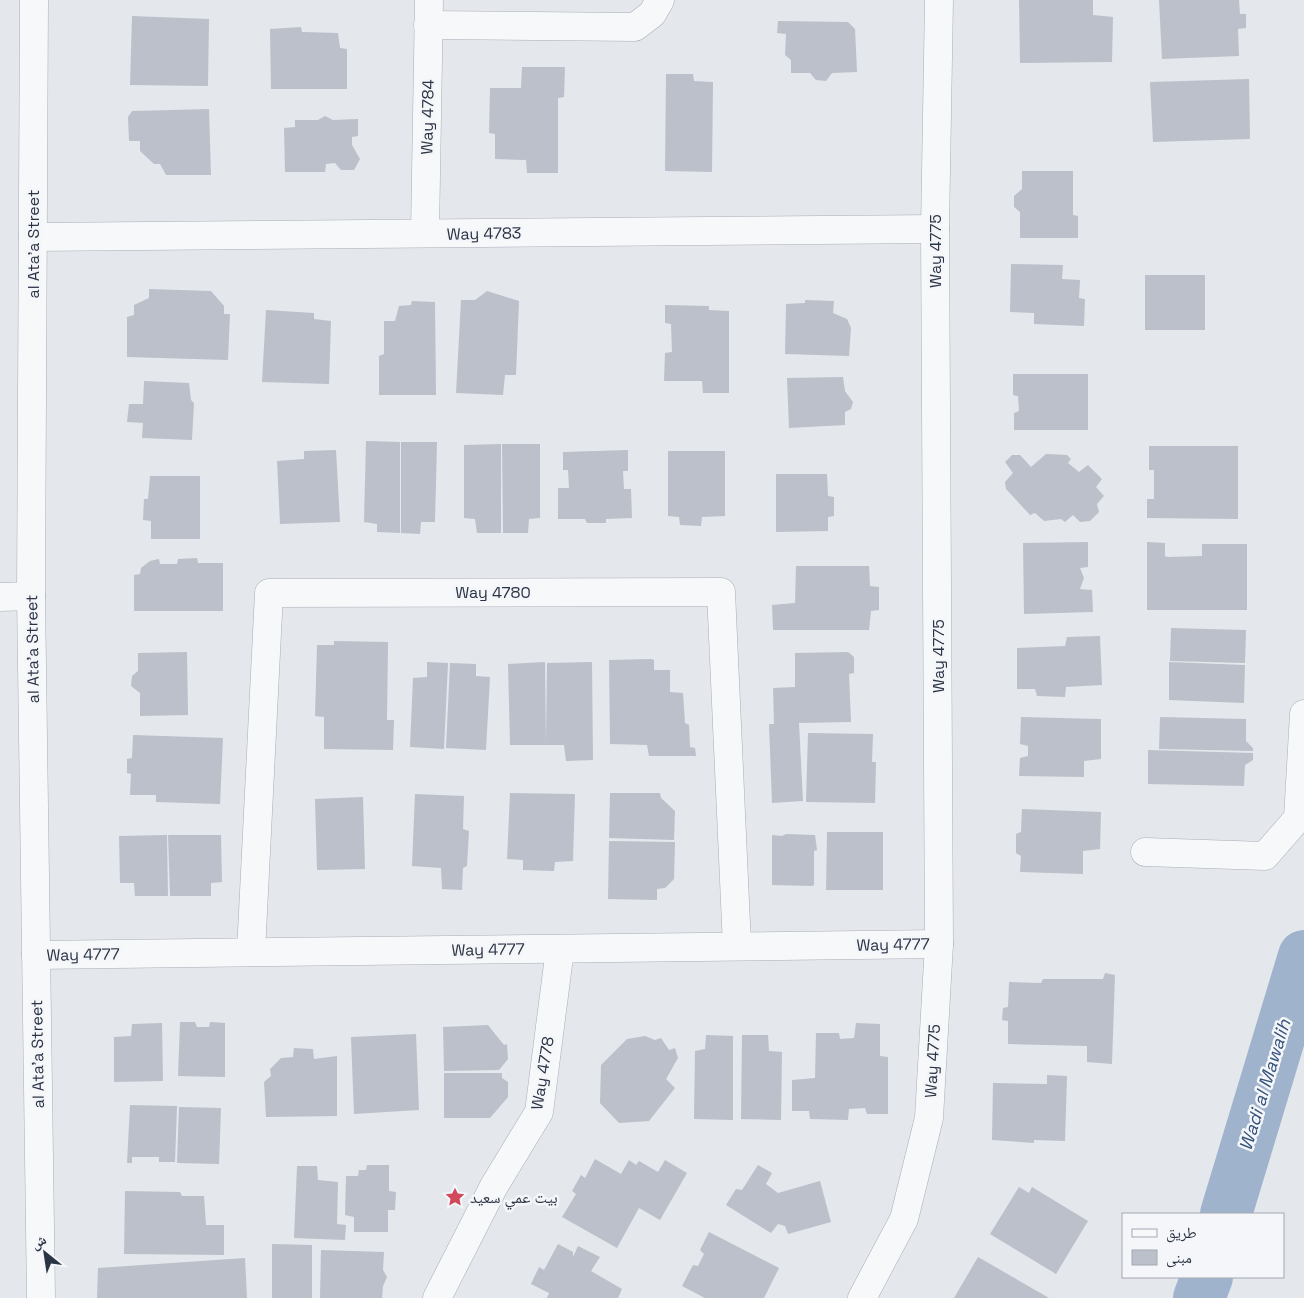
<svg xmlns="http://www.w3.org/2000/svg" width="1304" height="1298" font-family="'Space Grotesk','Noto Naskh Arabic',sans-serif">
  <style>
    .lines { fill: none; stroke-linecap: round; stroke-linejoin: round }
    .river { stroke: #9fb4cc; stroke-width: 52 }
    .building { fill: #bbc0ca }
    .minor-casing { stroke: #a9aeb7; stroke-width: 29 }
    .minor { stroke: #f7f8fa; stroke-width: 28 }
    .labels { text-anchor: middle; stroke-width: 5; stroke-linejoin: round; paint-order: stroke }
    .street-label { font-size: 16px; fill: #2b3445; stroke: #f4f6f9 }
    .poi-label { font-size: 16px; fill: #2b3445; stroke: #f4f6f9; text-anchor: start }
    .water-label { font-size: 18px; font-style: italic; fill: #34527a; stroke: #f4f6f9 }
  </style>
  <rect width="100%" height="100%" fill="#e4e7ec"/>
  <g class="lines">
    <g class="river">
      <polyline points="1226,1214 1304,956"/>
      <polyline points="1199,1298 1207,1277"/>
    </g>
  </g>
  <g class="building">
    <polygon points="1019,0 1093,0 1093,15 1113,17 1112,62 1020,63"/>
    <polygon points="1159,0 1239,0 1240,14 1246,14 1246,28 1238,29 1239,56 1162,59"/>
    <polygon points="132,16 209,19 208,86 130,85"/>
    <polygon points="778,21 848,22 855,29 857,72 832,73 826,81 816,80 810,73 791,73 791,60 785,55 786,34 777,33"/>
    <polygon points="301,27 302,32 338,33 340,48 347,49 347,89 271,89 270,29"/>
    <polygon points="522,67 565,67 564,97 558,98 558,173 527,173 526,160 495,159 495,134 489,133 490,88 521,88"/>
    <polygon points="666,74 693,74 694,81 713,82 712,172 665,171"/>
    <polygon points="1249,79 1250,139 1153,142 1150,82"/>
    <polygon points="209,109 211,175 166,175 160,164 154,164 140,151 140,141 129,141 128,117 132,111"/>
    <polygon points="325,116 333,120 358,119 358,136 352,137 352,145 360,159 354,170 341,170 335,163 326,164 325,172 285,172 284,128 295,127 295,120 318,120"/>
    <polygon points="1022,171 1073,171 1073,215 1078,216 1078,238 1020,238 1020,212 1014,207 1014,196 1022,189"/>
    <polygon points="1011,264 1063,265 1062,279 1080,280 1079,298 1085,299 1084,326 1034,324 1034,313 1010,312"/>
    <rect x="1145" y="275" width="60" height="55"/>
    <polygon points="149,289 211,291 224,306 224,314 230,314 228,360 127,357 127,317 134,315 134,305 149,298"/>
    <polygon points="487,291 519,301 516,375 505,375 503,395 456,393 461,300 475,300"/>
    <polygon points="805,300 834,301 833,313 847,319 851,328 849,356 785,354 786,304 805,303"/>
    <polygon points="412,301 435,302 436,395 379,395 379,356 384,354 384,321 395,321 399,306 411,305"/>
    <polygon points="665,305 709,306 709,310 729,311 729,393 703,393 702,381 664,381 665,353 672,352 671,324 665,323"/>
    <polygon points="266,310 314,313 314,319 331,321 329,384 262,382"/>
    <polygon points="1013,374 1088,374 1088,430 1014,430 1014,413 1019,411 1018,396 1013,395"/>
    <polygon points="843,377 845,391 853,402 851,409 845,412 845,425 789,428 787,378"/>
    <polygon points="144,381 189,383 191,400 194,403 192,440 142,438 143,423 127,422 129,404 143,404"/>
    <polygon points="366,441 400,442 400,533 377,532 377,524 364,522"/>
    <polygon points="401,442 437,442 435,522 421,522 420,534 401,533"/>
    <polygon points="501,444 501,533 477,533 475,519 464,518 464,445"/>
    <polygon points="502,444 540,444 540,518 529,519 528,533 503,533"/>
    <polygon points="1149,446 1238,446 1238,519 1147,518 1147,499 1154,499 1154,470 1149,470"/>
    <polygon points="336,450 340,522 280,524 277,461 304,459 304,451"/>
    <polygon points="628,450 628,471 623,471 624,489 631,489 632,518 606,519 606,523 587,523 585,519 558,519 558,488 569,488 568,470 563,470 563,452"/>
    <polygon points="668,451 725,451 725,516 702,517 701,526 680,525 679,517 668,516"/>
    <polygon points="1046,454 1067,455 1071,459 1068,463 1079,472 1088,465 1102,479 1096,487 1104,496 1097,504 1099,512 1090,521 1080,522 1073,515 1065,522 1061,519 1044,521 1035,513 1030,515 1006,489 1005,482 1013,473 1005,462 1012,455 1020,455 1031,467"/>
    <polygon points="776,474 827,474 828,496 834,497 834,516 828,517 828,531 776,532"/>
    <polygon points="150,476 200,476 200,539 151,539 151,521 143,520 144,499 148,499"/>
    <polygon points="1088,542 1088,567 1080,568 1084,578 1080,589 1092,590 1093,612 1024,614 1023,543"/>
    <polygon points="1147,542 1165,543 1165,556 1168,557 1202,556 1202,544 1247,544 1247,610 1147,610"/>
    <polygon points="197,558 198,563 223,563 223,611 134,611 134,575 140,574 141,568 150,561 159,559 160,564 177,564 178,559"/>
    <polygon points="796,566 869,566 870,586 879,587 879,610 871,611 869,630 773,630 772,605 795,603"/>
    <polygon points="1171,628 1246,630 1245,663 1170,661"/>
    <polygon points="1100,636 1102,685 1066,687 1065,697 1037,696 1035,689 1017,689 1017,648 1065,646 1067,637"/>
    <polygon points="334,641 388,642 387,720 394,720 393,750 324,749 324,717 315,716 317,645 334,645"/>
    <polygon points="187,652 188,715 140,716 140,693 131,686 132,676 138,671 138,653"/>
    <polygon points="848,652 854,657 854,673 849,674 851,722 799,723 803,801 772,803 769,724 774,724 773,688 795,687 795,653"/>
    <polygon points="651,659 654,660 654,670 670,670 670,692 683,693 685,723 689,725 690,747 695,748 696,756 649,756 647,745 610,744 609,660"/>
    <polygon points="427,662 448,663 444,749 410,747 413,678 427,677"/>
    <polygon points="545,662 546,743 547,663 592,662 593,760 566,761 564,745 510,745 508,664"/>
    <polygon points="1169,662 1245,665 1244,703 1169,700"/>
    <polygon points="450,663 476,664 476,676 490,677 486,750 446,748"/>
    <polygon points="1021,717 1101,719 1101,759 1084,761 1084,777 1019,776 1020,758 1028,756 1028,746 1020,744"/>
    <polygon points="1160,717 1246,719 1246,741 1253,748 1253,751 1159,749"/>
    <polygon points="808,733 873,734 872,762 876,762 875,803 806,802"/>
    <polygon points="133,735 223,738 220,804 156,802 156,795 130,795 131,774 127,773 127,759 132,758"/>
    <polygon points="1148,750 1253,753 1253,760 1245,765 1244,786 1148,784"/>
    <polygon points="510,793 575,794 573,861 555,862 554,871 523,870 523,860 507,859"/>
    <polygon points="610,793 660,793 661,798 675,811 674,840 609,838"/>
    <polygon points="415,794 464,796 463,829 469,831 467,866 463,868 462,890 442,889 441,868 412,866"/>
    <polygon points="363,797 365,869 317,870 315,799"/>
    <polygon points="1022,809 1101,812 1100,849 1083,851 1083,874 1020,872 1021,856 1016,853 1016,834 1021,832"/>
    <polygon points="827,832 883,832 883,890 826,890"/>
    <polygon points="786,834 815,835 817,850 814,851 814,885 812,886 772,885 772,835 782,836"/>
    <polygon points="167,835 168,896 135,896 134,883 120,883 119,836"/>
    <polygon points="168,835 221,835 222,882 211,883 211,896 170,896"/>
    <polygon points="609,841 675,842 674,879 665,888 657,889 657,900 608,899"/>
    <polygon points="1105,973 1115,975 1112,1064 1087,1062 1087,1046 1008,1044 1008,1021 1002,1020 1003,1008 1008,1007 1009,982 1041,983 1043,979 1103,979"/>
    <polygon points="180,1022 195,1022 197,1027 209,1027 210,1022 225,1023 225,1077 178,1076"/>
    <polygon points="162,1023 163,1081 114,1082 114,1037 131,1036 132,1024"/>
    <polygon points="856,1023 880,1024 880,1056 888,1057 888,1114 867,1114 865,1108 849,1109 848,1120 810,1119 809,1111 792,1111 792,1080 815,1078 816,1033 839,1033 840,1039 854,1038"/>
    <polygon points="488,1025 504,1045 507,1044 508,1059 499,1070 444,1071 443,1027"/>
    <polygon points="416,1034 419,1110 354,1114 351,1037"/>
    <polygon points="706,1035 733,1036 733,1120 694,1119 695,1051 705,1049"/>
    <polygon points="742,1035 768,1035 769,1051 782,1052 781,1120 741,1119"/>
    <polygon points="645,1036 655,1040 661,1038 669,1050 675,1048 678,1058 666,1079 675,1088 649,1121 619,1123 600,1103 601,1065 627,1039"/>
    <polygon points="294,1048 313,1049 314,1059 337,1056 337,1116 266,1117 264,1082 271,1076 270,1069 281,1058 293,1057"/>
    <polygon points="444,1073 502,1073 502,1078 508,1082 508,1097 490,1118 444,1118"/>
    <polygon points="1047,1075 1067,1076 1065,1141 1034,1140 1034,1143 992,1140 993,1083 1047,1084"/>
    <polygon points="130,1105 177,1106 175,1162 159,1162 159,1157 132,1157 132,1163 127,1163"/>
    <polygon points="179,1107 221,1108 219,1164 177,1163"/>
    <polygon points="595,1159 621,1174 629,1160 636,1165 639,1161 658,1172 665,1160 687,1173 660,1220 639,1208 617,1248 562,1217 576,1194 572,1191 581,1175 585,1178"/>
    <polygon points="367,1165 389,1165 389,1191 396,1192 395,1210 388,1210 388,1232 354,1232 354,1217 345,1215 346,1176 358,1176 359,1170 366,1170"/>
    <polygon points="758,1165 772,1173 766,1184 778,1193 820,1181 831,1222 788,1234 785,1226 778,1224 771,1233 726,1205 736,1189 742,1190"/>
    <polygon points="297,1166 317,1166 318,1180 338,1182 337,1224 346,1225 345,1240 294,1238"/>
    <polygon points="1019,1187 1029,1193 1032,1187 1088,1221 1056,1274 990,1234"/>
    <polygon points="125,1191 180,1192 182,1196 204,1196 206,1225 224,1225 224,1255 124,1254"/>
    <polygon points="709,1232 779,1268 764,1298 705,1298 682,1286 693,1265 698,1266 704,1254 700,1250"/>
    <polygon points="272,1244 312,1245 312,1298 272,1298"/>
    <polygon points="558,1244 573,1252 573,1257 578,1246 600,1257 591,1271 622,1289 618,1298 547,1298 549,1293 531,1284 539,1267 544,1270"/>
    <polygon points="321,1250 384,1252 383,1270 387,1277 383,1286 382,1298 320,1298"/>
    <polygon points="978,1257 1049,1298 954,1298"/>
    <polygon points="245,1258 247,1298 97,1298 98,1268"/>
  </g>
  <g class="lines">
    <defs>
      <g id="minor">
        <polyline points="34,0 31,596 41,1298"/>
        <polyline points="428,25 635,27 652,14 660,0"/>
        <polyline points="425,233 429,0"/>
        <polyline points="33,237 935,229"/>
        <polyline points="0,597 31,596"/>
        <polyline points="1145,852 1265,856 1298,818 1304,714"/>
        <polyline points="251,952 269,593 721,592 737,946"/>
        <polyline points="36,955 939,944"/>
        <polyline points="437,1298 494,1186 539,1112 560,949"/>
        <polyline points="862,1298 904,1219 929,1118 939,944 935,229 939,0"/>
      </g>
    </defs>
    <use href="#minor" class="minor-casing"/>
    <use href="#minor" class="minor"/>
  </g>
  <defs>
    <symbol id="sight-bare" viewBox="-9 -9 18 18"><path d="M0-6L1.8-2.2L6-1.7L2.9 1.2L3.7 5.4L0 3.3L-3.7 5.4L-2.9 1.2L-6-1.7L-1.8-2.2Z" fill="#d1495b" stroke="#f4f6f9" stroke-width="2.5" paint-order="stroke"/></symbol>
  </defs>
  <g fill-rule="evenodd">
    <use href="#sight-bare" x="441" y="1183" width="28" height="28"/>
  </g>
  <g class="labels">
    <g class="street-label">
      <text transform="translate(427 117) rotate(-89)" y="6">Way 4784</text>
      <text transform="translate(484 233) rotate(-1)" y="6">Way 4783</text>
      <text transform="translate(33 244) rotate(-90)" y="6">al Ata'a Street</text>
      <text transform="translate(935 251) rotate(-90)" y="6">Way 4775</text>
      <text x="493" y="598">Way 4780</text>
      <text transform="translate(32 649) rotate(-91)" y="6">al Ata'a Street</text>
      <text transform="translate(938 656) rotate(-90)" y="6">Way 4775</text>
      <text transform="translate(893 944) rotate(-1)" y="6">Way 4777</text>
      <text transform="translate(488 949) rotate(-1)" y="6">Way 4777</text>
      <text transform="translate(83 954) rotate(-1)" y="6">Way 4777</text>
      <text transform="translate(37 1054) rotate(-91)" y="6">al Ata'a Street</text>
      <text transform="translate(932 1061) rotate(-87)" y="6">Way 4775</text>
      <text transform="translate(542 1073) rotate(-81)" y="6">Way 4778</text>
    </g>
    <g class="poi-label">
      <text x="470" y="1203">بيت عمي سعيد</text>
    </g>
    <g class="water-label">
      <text transform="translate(1265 1085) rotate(-73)" y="6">Wadi al Mawalih</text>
    </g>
  </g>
  <rect x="1122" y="1213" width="162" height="65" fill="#f4f6f9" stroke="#a4a8b1"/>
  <rect x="1132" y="1229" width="25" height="8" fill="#f7f8fa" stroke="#a4a8b1"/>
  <text x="1166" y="1238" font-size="15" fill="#2b3445">طريق</text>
  <rect x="1132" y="1250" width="25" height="15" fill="#bbc0ca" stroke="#a4a8b1"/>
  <text x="1166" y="1263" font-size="15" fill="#2b3445">مبنى</text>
  <g transform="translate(45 1253) rotate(330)" stroke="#f4f6f9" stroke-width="4" paint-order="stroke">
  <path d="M0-4L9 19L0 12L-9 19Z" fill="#2b3445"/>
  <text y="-8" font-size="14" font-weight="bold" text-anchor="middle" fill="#2b3445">ش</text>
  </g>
</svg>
